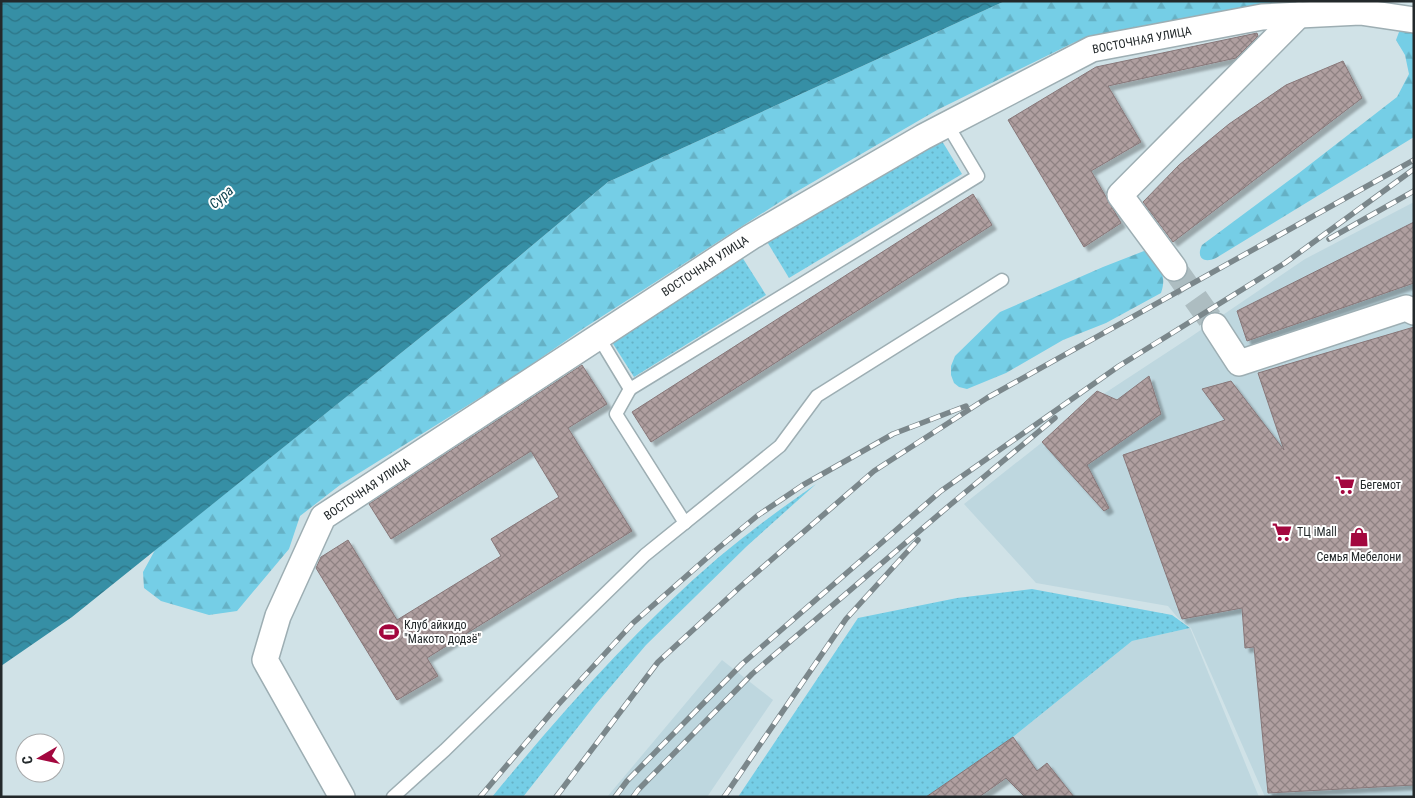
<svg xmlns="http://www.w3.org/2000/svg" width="1415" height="798" font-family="'Roboto Condensed',sans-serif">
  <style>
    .built { fill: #bed7df }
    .grass { fill: url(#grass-dots) }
    .forest { fill: url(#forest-firs) }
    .water { fill: url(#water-waves) }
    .building { fill: url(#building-cross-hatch); stroke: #877779; filter: url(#shadow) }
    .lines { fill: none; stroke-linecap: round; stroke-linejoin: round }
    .minor-tunnel { stroke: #adbdc1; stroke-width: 25; stroke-dasharray: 25 12; stroke-linecap: butt }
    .service-casing { stroke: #9daeb3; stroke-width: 15 }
    .minor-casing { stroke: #9daeb3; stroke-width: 28 }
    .service { stroke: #fff; stroke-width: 12 }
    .minor { stroke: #fff; stroke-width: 25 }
    .rail-casing { stroke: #7b878b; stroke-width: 5.5 }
    .rail { stroke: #fff; stroke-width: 4; stroke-dasharray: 11; stroke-linecap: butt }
    .labels { text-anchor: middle; stroke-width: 4; stroke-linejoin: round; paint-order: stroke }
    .street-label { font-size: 12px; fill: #23292b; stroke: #fff }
    .poi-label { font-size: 12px; fill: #23292b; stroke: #fff; text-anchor: start }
    .water-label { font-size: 14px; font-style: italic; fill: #0f4450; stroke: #fff }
  </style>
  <defs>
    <pattern id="grass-dots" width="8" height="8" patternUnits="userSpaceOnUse" patternTransform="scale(1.25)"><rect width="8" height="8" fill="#75cee6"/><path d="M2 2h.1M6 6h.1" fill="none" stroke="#65b1c5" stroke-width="1.8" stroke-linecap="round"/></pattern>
    <pattern id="forest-firs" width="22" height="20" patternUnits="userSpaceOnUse" patternTransform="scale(1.25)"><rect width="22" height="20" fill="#75cee6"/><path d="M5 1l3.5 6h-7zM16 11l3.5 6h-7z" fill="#65b1c5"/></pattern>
    <pattern id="water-waves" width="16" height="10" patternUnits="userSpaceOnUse" patternTransform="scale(1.25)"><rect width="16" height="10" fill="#368fa5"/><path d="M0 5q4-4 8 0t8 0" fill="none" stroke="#2d7587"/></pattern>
    <pattern id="building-cross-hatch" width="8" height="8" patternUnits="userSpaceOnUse" patternTransform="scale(1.25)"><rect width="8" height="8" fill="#b09fa0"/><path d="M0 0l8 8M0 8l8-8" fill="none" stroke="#8f8283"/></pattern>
    <filter id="shadow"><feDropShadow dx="4.5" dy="4.5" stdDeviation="1" flood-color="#0004"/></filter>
  </defs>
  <rect width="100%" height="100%" fill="#d0e2e7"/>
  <g class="built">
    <polygon points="1414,202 1414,797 1265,797 1191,628 1178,618 1168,606 1036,583 964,504 1102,395 1189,338 1305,259"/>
    <polygon points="1190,628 1259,797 1074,797 1047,763 1037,771 1013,737 1132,641"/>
    <polygon points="722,660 773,700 707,797 607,797"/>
  </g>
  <g class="grass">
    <polygon points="939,136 962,174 789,278 766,240"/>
    <polygon points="742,257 766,295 634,377 610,339"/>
    <path d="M816,484L747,546L646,645L596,704L523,797H492C562,712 635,629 719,557C750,531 783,507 816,484Z"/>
    <polygon points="1032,589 1172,615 1190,628 1132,641 1013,737 926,797 738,797 858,618 957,598"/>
  </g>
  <g class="forest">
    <polygon points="1005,1 1360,1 1234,9 1075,42 937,110 789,196 584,328 515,376 340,485 300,516 289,549 237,611 209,615 161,601 144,588 143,572 155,550 467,300 608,182"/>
    <path d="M1414,29V137L1216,258C1203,264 1196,257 1202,245L1299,173L1397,97L1409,74L1405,55L1396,40L1399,32Z"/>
    <path d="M1144,251L1151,253C1160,268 1167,275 1161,293L1106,323L1063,340L1006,373L967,389L959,387L954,383L951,375V366L955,356L1000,312L1103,267Z"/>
  </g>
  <polygon class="water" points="1,1 1005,1 608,182 467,300 72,617 1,666"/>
  <g class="building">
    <polygon points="1257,33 1258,36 1236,58 1108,86 1141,142 1091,171 1121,223 1084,247 1008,120 1096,67"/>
    <polygon points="1343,61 1362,98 1173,242 1143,202 1179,165 1229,124 1286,85"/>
    <polygon points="973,194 992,225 651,442 632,412"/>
    <polygon points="1414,222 1414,283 1247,341 1237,311"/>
    <polygon points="1414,327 1414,785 1268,793 1254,647 1245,648 1242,608 1182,619 1123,455 1225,420 1202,389 1231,381 1284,450 1258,373"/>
    <polygon points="582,365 607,404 568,428 632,531 427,658 438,676 397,700 316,568 321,557 348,540 397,620 501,556 491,539 559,497 531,451 391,539 369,504"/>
    <polygon points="1149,376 1161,414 1087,465 1109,508 1104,511 1042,442 1097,391 1117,400"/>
    <polygon points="1013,737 1037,771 1047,763 1074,797 1025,797 1006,778 979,797 926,797"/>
  </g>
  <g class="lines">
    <polyline class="minor-tunnel" points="1174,268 1215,326"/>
    <defs>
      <g id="service">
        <polyline points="598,336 630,389 978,176 947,124"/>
        <polyline points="630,389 616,414 685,523"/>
        <polyline points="393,797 445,750 645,555 780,446 817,396 1002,280"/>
      </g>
      <g id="minor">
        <polyline points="1174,268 1120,195 1299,15"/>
        <polyline points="1215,326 1239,363 1406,308 1414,312"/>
        <polyline points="342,797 265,660 278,616 323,517 751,237 923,137 1092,49 1262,17 1360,12 1414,20"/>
      </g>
    </defs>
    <use href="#service" class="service-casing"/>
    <use href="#minor" class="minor-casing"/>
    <use href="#service" class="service"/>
    <use href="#minor" class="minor"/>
    <defs>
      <g id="rail">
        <polyline points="1329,239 1414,191"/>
        <polyline points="480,797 557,706 633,623 716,550 757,516 803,485 893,434 966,406"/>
        <polyline points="556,797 658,662 740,587 874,471 987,398 1414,160"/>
        <polyline points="615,797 627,781 742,664 941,491 1119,366 1285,263 1414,169"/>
        <polyline points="633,797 638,790 752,674 950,505 1055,418"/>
        <polyline points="724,797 846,619 918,540"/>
      </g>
    </defs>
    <use href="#rail" class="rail-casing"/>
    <use href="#rail" class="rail"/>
  </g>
  <defs>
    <symbol id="supermarket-bare" viewBox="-9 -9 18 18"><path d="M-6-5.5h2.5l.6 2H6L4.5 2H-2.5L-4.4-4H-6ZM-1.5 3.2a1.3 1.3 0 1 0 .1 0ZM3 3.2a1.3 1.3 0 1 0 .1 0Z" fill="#a3073e" stroke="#fff" stroke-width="2.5" paint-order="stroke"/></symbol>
    <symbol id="shop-bare" viewBox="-9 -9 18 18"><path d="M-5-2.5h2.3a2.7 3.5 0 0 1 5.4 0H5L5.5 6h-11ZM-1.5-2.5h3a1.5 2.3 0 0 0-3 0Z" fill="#a3073e" stroke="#fff" stroke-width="2.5" paint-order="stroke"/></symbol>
    <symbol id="stadium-bare" viewBox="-9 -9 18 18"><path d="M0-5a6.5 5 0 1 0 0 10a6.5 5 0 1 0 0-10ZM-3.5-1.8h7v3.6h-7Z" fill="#a3073e" stroke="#fff" stroke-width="2.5" paint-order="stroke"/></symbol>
  </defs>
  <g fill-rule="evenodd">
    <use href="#supermarket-bare" x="1331" y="471" width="28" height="28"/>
    <use href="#supermarket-bare" x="1268" y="518" width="28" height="28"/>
    <use href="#shop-bare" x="1345" y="523" width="28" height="28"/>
    <use href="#stadium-bare" x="375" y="618" width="28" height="28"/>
  </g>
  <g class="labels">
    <g class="street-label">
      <text transform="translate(1142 40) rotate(-11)" y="4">ВОСТОЧНАЯ УЛИЦА</text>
      <text transform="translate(705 266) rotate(-33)" y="4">ВОСТОЧНАЯ УЛИЦА</text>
      <text transform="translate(367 489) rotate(-34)" y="4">ВОСТОЧНАЯ УЛИЦА</text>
    </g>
    <g class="poi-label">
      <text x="1360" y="489">Бегемот</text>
      <text x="1297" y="536">ТЦ iMall</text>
      <text x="1359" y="561" text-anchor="middle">Семья Мебелони</text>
      <text x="404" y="629">Клуб айкидо<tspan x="404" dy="14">"Макото додзё"</tspan></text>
    </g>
    <g class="water-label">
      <text transform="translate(221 197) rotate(-42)" y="5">Сура</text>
    </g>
  </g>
  <rect width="1415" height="798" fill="none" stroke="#23292b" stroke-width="5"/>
  <g transform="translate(40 758) rotate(261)"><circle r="24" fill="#ffffff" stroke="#a7a9aa"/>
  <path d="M0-4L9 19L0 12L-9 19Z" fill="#a3073e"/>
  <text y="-8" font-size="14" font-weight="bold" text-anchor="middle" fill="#23292b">С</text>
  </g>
</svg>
